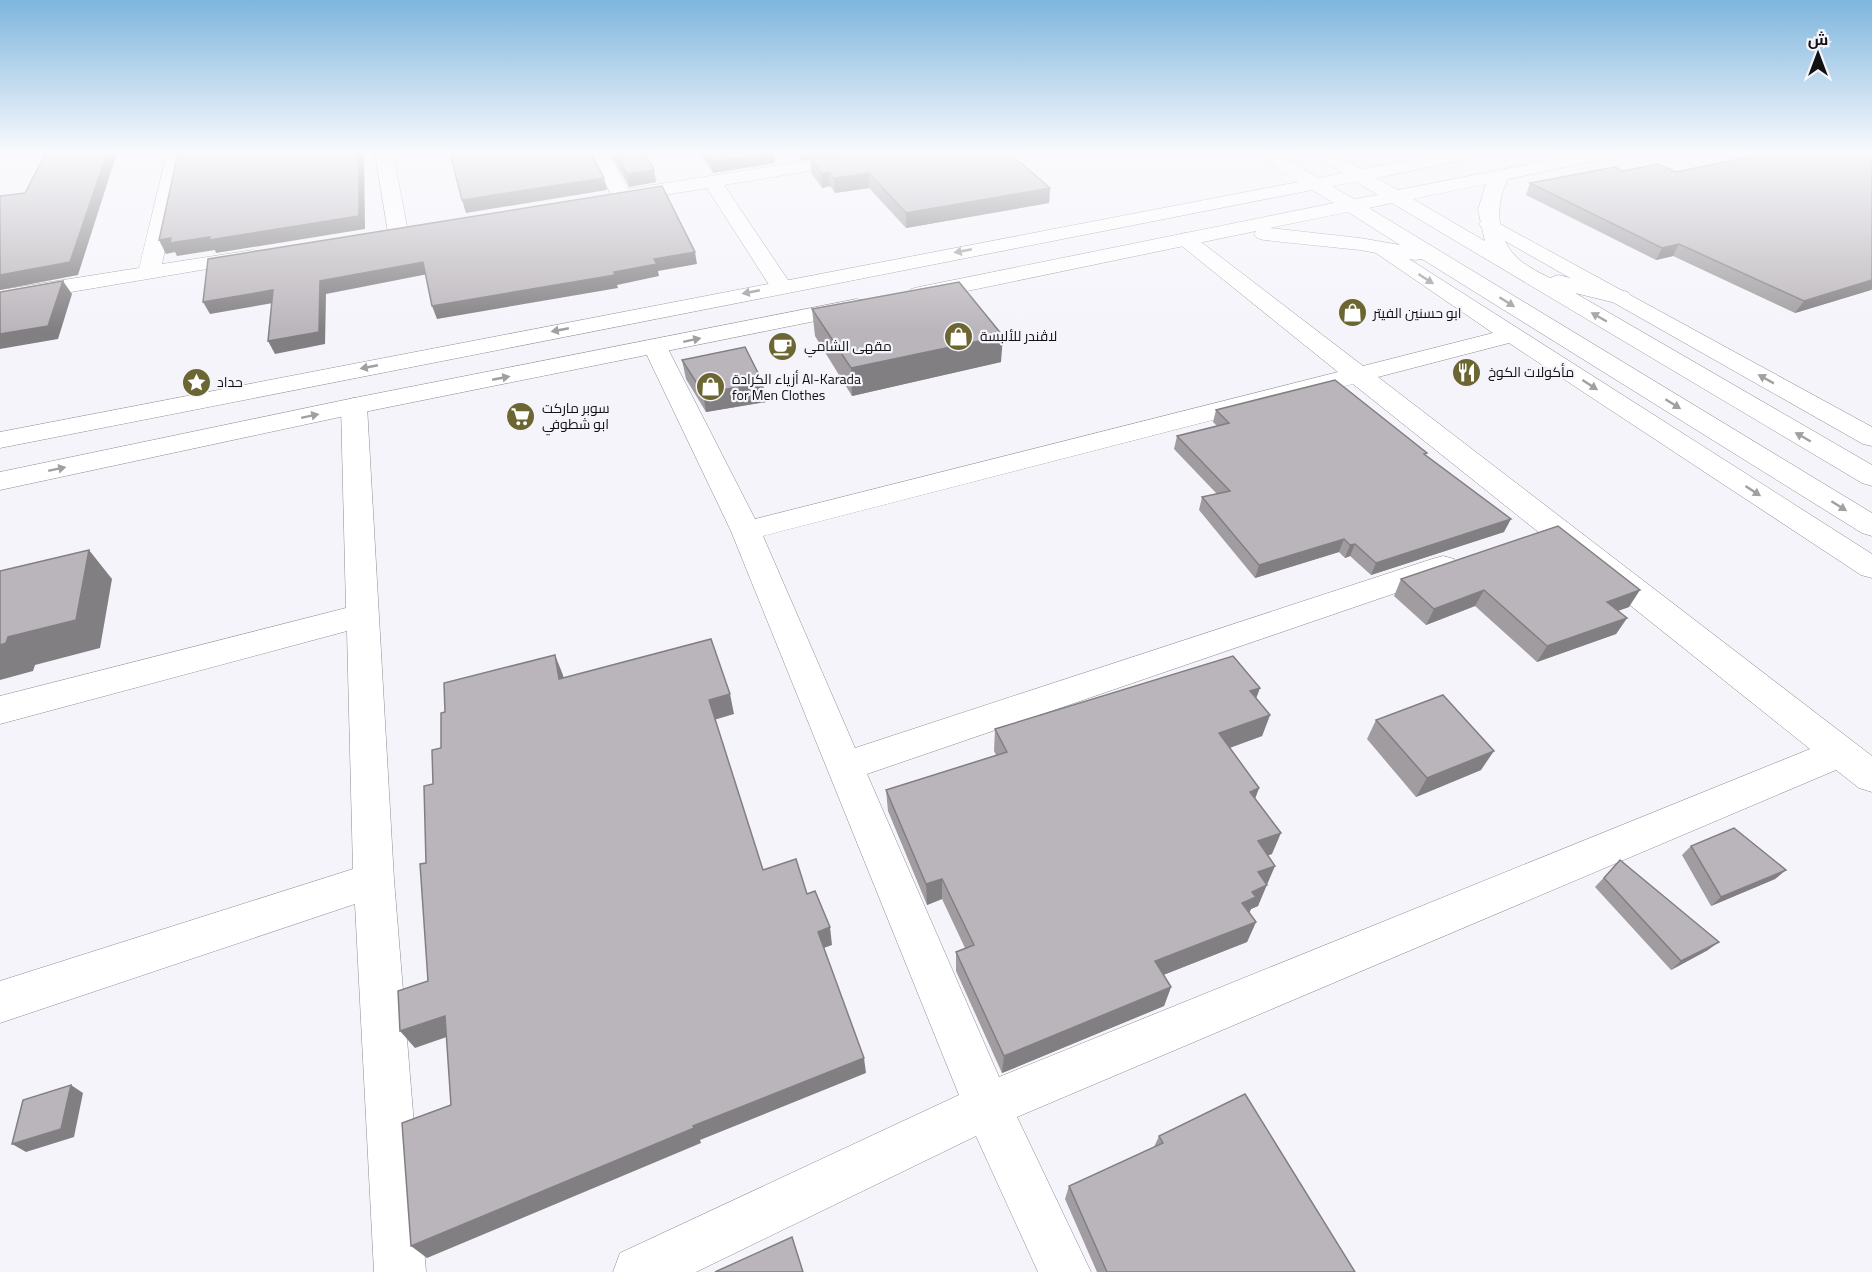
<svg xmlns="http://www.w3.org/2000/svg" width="1872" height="1272" font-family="'Titillium Web',Cairo,sans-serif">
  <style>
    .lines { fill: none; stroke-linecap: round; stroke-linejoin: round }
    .minor-casing { stroke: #8d8c92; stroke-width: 1 }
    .secondary-casing { stroke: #8d8c92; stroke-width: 1 }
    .minor { fill: #fff; fill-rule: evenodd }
    .secondary { fill: #fff; fill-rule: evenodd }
    .wall { fill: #a09ca0 }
    .shaded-wall { fill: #827f82 }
    .building { fill: #bab5ba; stroke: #827f82; stroke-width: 1.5 }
    .oneway { fill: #a0a0a1 }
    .labels { text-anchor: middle; stroke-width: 4.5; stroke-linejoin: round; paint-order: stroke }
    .far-poi-label { font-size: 14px; fill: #121214; stroke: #f5f4fb; text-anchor: start }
  </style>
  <rect width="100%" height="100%" fill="#f5f4fb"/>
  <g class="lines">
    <defs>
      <g id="minor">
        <polygon points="167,153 185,153 162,264 253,250 260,252 264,256 260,260 0,304 0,290 139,268"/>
        <polygon points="375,153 393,153 408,232 405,236 391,236 388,232"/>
        <polygon points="590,153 608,153 628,189 856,153 897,153 888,158 724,185 792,286 789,291 773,291 707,188 622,202 614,200"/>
        <polygon points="1489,218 1872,427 1872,446 1863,444 1482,228 1479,224 1482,220"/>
        <path d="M1185,233L1192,235L1363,366L1493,333L1367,247L1370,243H1384L1872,554V578L1861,575L1509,343L1378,377L1872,756V792L1859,788L1836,770L1017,1117L1091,1272H1038L976,1136L696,1272H613L620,1253L959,1095L731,531L643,347L647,342L655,340L663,342L667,347L755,519L1338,372L1178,243L1175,239L1178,235ZM1353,384L1810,749L999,1077L867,774L1454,573L1458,566L1454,559L1443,556L1432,559L855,748L763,536Z"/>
        <polygon points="354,398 363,401 367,406 394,880 426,1272 374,1272 355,904 0,1023 0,981 353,869 347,631 0,724 0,696 346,608 341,406 345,401"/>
      </g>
      <g id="secondary">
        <path d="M1256,153H1277L1318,178L1342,173L1312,153H1333L1362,169L1448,153H1483L1474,158L1376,178L1398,190L1585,153H1619L1616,157L1610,158L1508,179C1494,205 1496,242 1521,261C1530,268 1540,273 1550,278L1558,275L1628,292L1631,297L1628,302L1620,304L1575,293L1872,465V486L1862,483L1392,203L1369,208L1872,513V536L1862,533L1422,259L1415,260L1360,250L1264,240L1257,238L1254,234L1256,231L919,301L911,299L908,294L911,289L919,287L1334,203L1312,190L0,448V432L1298,182ZM1356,182L1378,195L1354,199L1332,186ZM1486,184L1478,210L1485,241L1413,199ZM1348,212L1400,245L1360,238L1270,228Z"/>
        <polygon points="857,299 865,301 868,306 865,311 354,414 0,490 0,472 354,398"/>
      </g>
    </defs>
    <use href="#minor" class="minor-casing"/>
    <use href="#secondary" class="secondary-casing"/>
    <use href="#minor" class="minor"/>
    <use href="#secondary" class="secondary"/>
  </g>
  <g class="wall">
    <polygon points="610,153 645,153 654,170 656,182 629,187"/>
    <polygon points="700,153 774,153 775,163 713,173"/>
    <polygon points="796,153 845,153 801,160"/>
    <polygon points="1872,153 1872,290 1871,290 1795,313 1673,256 1656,260 1526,195 1530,183 1623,171 1676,172"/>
    <polygon points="810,158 1050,188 1049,203 906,228 869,188 835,193 830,186 822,188 811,173"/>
    <polygon points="812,309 1001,362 852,396 815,336"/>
    <polygon points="682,360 766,402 706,412 686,379"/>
    <polygon points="1216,410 1426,455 1504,532 1371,575 1350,556 1345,558 1339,552 1255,578 1199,510 1202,497 1217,494 1174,449 1177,436 1217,426 1213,422"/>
    <polygon points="1401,579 1629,607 1618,611 1627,618 1616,634 1537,662 1475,606 1426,625 1394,596"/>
    <polygon points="1256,698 1270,715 1262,736 1230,748 1259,788 1255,799 1272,854 1268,855 1266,885 1258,906 1251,909 1249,913 1256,922 1247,942 1163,975 1171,987 1164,1006 1002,1073 956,971 956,952 965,948 942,899 927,905 888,811 886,790 996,755 994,751 995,729"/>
    <polygon points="1376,720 1481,770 1416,797 1367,739"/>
    <polygon points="1691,846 1786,870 1775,879 1711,906 1682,855"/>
    <polygon points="1620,860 1708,950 1671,970 1595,887"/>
    <polygon points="1159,1136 1355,1272 1097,1272 1065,1199 1069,1186 1154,1147"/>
  </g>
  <g class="shaded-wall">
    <polygon points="107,153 117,153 78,275 0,290 0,275"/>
    <polygon points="359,153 364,153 365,229 216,253 215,250 177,256 175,252 166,254 159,240 171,238"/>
    <polygon points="771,153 774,153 775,163 713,173 711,162"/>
    <polygon points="800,153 845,153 801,160"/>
    <polygon points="654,170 656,182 629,187 627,174"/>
    <polygon points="829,172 830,186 822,188 821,173"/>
    <polygon points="869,173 869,188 835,193 834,178"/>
    <polygon points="604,178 607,190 466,213 462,200"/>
    <polygon points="1050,188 1049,203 906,228 906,213"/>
    <polygon points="1679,244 1673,256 1656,260 1662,248"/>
    <polygon points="695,252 697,264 658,271 659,276 617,285 618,288 437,319 432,306 614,272 654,259"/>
    <polygon points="423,262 428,274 326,294 325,344 275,354 268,341 320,281"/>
    <polygon points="1872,280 1872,288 1871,290 1795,313 1804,301"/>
    <polygon points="63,281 72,294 58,339 0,349 0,334"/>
    <polygon points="273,290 279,302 210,314 203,302"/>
    <polygon points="1003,336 1001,362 852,396 851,368"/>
    <polygon points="763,383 766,402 706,412 703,393"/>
    <polygon points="1511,519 1504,532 1371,575 1376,563"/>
    <polygon points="1344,539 1339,552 1255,578 1259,565"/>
    <polygon points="1355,544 1350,556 1345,558 1350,545"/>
    <polygon points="89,550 112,579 100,648 35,665 33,671 0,680 0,645"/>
    <polygon points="1484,590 1475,606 1426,625 1434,609"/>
    <polygon points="1640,590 1629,607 1596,618 1607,602"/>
    <polygon points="1627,618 1616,634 1537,662 1547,646"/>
    <polygon points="555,655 563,675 567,699 559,679"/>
    <polygon points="1260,688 1252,710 1250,691"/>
    <polygon points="730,694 734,714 714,720 709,700"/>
    <polygon points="1270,715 1262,736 1212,754 1219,733"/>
    <polygon points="1494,751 1481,770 1416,797 1427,778"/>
    <polygon points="1259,788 1251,809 1250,792"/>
    <polygon points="1281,833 1272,854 1249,862 1258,841"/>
    <polygon points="1275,866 1258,906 1251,909 1247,918 1242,903 1252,892 1258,872"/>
    <polygon points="1786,870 1775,879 1711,906 1721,897"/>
    <polygon points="942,879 942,899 927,905 926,884"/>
    <polygon points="1256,922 1247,942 1148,981 1155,961"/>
    <polygon points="830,927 832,945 821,949 818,932"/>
    <polygon points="1719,942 1708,950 1671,970 1681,961"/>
    <polygon points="1171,987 1164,1006 1002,1073 1004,1056"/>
    <polygon points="445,1016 458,1033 415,1048 400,1031"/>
    <polygon points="864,1058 866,1073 700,1140 701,1143 427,1258 411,1246 693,1126"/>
    <polygon points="71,1085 83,1093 74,1137 26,1152 12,1144"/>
  </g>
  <g class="building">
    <polygon points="46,153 107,153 70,262 0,275 0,196 25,193"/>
    <polygon points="178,153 359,153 359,216 209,240 210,237 170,243 171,238 159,240"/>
    <polygon points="450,153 591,153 604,178 462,200"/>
    <polygon points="615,153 645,153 654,170 627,174"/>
    <polygon points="705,153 771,153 711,162"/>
    <polygon points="845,153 1009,153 1050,188 906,213 869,173 834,178 829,172 821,173 810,158"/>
    <polygon points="1769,153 1872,153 1872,280 1804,301 1679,244 1662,248 1530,183 1615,167 1623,171 1658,164 1676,172"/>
    <polygon points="662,186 695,252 654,259 657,264 614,272 615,275 432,306 423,262 320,281 319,332 268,341 273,290 203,302 208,259"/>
    <polygon points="63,281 48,326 0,334 0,292"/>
    <polygon points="959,282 1003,336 851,368 812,309"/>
    <polygon points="745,347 763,383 703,393 682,360"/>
    <polygon points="1335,380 1427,453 1424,454 1511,519 1376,563 1355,544 1350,545 1344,539 1259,565 1202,497 1230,491 1177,436 1229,423 1216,410"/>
    <polygon points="1558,526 1640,590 1607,602 1627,618 1547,646 1484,590 1434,609 1401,579"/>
    <polygon points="89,550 76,620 8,637 6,643 0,645 0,571"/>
    <polygon points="711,639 730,694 709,700 763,870 796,859 807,894 815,891 830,927 818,932 864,1058 693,1126 694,1128 411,1246 402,1123 451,1105 445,1016 400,1031 398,991 428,981 420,864 426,863 424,786 433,784 432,750 441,748 441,713 445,712 444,683 555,655 559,679"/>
    <polygon points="1233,656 1260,688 1250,691 1270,715 1219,733 1259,788 1250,792 1281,833 1258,841 1275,866 1258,872 1267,885 1252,892 1256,897 1242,903 1256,922 1155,961 1171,987 1004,1056 956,952 974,945 942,879 926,884 886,790 1007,752 995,729"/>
    <polygon points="1443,695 1494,751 1427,778 1376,720"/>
    <polygon points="1734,828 1786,870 1721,897 1691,846"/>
    <polygon points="1620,860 1719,942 1681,961 1604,878"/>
    <polygon points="71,1085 61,1129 12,1144 23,1100"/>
    <polygon points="1245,1094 1355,1272 1107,1272 1069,1186 1163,1143 1159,1136"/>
    <polygon points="792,1237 803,1272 715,1272"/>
  </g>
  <defs><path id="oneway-solid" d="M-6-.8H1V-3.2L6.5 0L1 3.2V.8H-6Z" transform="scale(1.5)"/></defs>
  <g class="oneway">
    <use href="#oneway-solid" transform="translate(963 251) rotate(169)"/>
    <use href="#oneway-solid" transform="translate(1426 279) rotate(33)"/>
    <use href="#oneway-solid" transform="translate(751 292) rotate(169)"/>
    <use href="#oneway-solid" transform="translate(1507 302) rotate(32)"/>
    <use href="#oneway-solid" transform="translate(1599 317) rotate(-150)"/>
    <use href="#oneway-solid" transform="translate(560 330) rotate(169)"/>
    <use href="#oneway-solid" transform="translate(692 340) rotate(-12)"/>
    <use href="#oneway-solid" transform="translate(369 367) rotate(169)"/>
    <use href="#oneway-solid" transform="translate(501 378) rotate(-11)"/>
    <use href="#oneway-solid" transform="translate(1766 379) rotate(-151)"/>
    <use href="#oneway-solid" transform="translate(1590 385) rotate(33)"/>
    <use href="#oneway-solid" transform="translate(1673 404) rotate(32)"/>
    <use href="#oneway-solid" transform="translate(310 416) rotate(-12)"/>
    <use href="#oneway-solid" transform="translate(1803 437) rotate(-150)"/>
    <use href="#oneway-solid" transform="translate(57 469) rotate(-12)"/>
    <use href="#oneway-solid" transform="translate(1753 491) rotate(33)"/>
    <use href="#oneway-solid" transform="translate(1839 506) rotate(32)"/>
  </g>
  <linearGradient id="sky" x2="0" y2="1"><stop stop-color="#7eb6de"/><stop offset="0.46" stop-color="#fafafd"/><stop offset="1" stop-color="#fafafd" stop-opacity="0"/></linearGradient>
  <rect width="1872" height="331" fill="url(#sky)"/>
  <defs>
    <symbol id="shop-disc" viewBox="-11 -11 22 22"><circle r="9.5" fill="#6c6633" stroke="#f5f4fb"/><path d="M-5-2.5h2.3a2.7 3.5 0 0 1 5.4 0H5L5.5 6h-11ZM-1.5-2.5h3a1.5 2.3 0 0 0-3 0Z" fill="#fff"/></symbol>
    <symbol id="cafe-disc" viewBox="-11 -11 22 22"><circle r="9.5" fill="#6c6633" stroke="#f5f4fb"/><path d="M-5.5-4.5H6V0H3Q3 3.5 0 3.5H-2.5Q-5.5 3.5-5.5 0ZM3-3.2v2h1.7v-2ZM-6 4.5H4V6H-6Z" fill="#fff"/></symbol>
    <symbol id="restaurant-disc" viewBox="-11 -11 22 22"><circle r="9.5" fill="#6c6633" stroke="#f5f4fb"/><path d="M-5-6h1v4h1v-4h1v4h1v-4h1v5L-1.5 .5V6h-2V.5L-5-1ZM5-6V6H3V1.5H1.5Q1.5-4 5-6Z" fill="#fff"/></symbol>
    <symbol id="sight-disc" viewBox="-11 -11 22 22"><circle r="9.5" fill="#6c6633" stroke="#f5f4fb"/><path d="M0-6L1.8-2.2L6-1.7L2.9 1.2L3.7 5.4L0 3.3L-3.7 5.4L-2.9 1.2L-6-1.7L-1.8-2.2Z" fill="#fff"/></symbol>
    <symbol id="supermarket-disc" viewBox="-11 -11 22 22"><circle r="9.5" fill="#6c6633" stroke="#f5f4fb"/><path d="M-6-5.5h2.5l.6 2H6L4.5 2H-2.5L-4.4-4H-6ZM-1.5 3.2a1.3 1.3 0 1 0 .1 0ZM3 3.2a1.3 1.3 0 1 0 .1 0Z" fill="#fff"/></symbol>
  </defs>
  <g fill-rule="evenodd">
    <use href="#shop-disc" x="1336" y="296" width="33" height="33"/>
    <use href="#shop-disc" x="942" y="320" width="33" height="33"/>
    <use href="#cafe-disc" x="766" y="330" width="33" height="33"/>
    <use href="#restaurant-disc" x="1450" y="356" width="33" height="33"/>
    <use href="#sight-disc" x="180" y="366" width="33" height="33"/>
    <use href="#shop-disc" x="694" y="370" width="33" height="33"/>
    <use href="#supermarket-disc" x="504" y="400" width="33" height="33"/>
  </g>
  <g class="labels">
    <g class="far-poi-label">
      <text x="1373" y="318">ابو حسنين الفيتر</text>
      <text x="980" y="341">لاڤندر للألبسة</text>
      <text x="804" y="351">مقهى الشامي</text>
      <text x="1488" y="377">مأكولات الكوخ</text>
      <text x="732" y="384">أزياء الكرادة Al-Karada<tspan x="732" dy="16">for Men Clothes</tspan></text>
      <text x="217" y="387">حداد</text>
      <text x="542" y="413">سوبر ماركت<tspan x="542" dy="16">ابو شطوفي</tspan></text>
    </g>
  </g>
  <g transform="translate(1818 54)" stroke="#f5f4fb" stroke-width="4.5" paint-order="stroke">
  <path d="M0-4.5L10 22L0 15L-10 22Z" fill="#121214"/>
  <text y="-9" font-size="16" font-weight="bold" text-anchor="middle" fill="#121214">ش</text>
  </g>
</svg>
